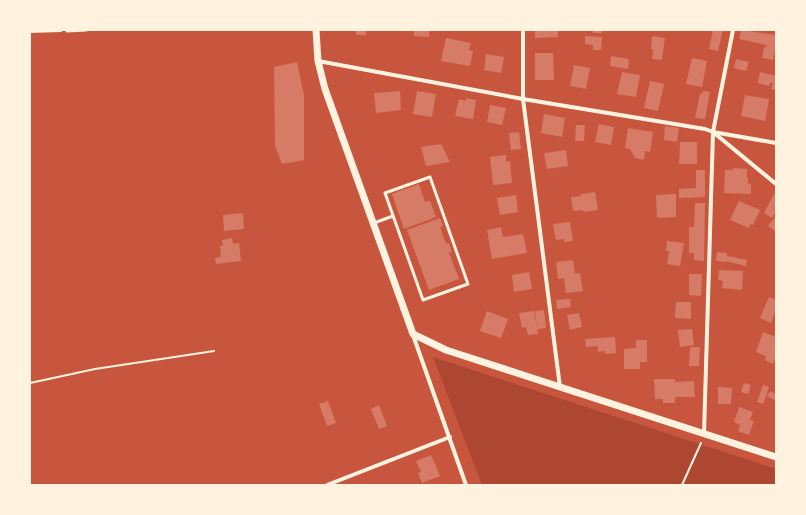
<svg xmlns="http://www.w3.org/2000/svg" width="806" height="515" font-family="Raleway,sans-serif">
  <style>
    .green { fill: #ae4732 }
    .building { fill: #d67c66 }
    .lines { fill: none; stroke-linecap: round; stroke-linejoin: round }
    .path { stroke: #fff3e0; stroke-width: 2 }
    .service { stroke: #fff3e0; stroke-width: 3 }
    .minor { stroke: #fff3e0; stroke-width: 4 }
    .tertiary { stroke: #fff3e0; stroke-width: 7 }
  </style>
  <rect width="100%" height="100%" fill="#c8553d"/>
  <polygon class="green" points="433,357 776,469 776,485 482,485"/>
  <g class="building">
    <rect x="356" y="30" width="10" height="5"/>
    <polygon points="414,30 429,30 429,37 414,36"/>
    <polygon points="535,30 558,30 558,37 535,38"/>
    <rect x="593" y="30" width="9" height="3"/>
    <polygon points="713,30 723,30 718,51 709,49"/>
    <polygon points="741,30 776,35 776,44 773,60 762,58 764,47 766,48 767,45 739,39"/>
    <polygon points="585,36 602,37 601,50 593,50 593,45 585,44"/>
    <polygon points="652,36 665,38 662,60 652,59 653,50 651,49"/>
    <polygon points="446,38 471,43 469,50 473,51 470,66 441,61"/>
    <polygon points="535,53 553,53 554,80 535,80"/>
    <polygon points="486,54 504,57 501,73 484,70"/>
    <polygon points="611,56 629,59 628,69 610,66"/>
    <polygon points="692,58 707,61 702,87 686,84"/>
    <polygon points="736,59 749,62 746,71 734,68"/>
    <polygon points="297,62 304,95 304,160 282,164 275,146 274,67"/>
    <polygon points="574,65 590,68 586,89 570,86"/>
    <polygon points="622,72 640,75 636,97 617,94"/>
    <polygon points="760,72 776,76 776,90 771,89 773,83 770,83 769,86 758,83"/>
    <polygon points="650,81 664,84 658,111 644,108"/>
    <polygon points="400,91 401,110 376,113 374,93"/>
    <polygon points="417,91 436,94 432,117 413,114"/>
    <polygon points="703,91 710,92 705,119 695,118 700,94 702,94"/>
    <polygon points="745,95 769,99 765,121 741,116"/>
    <polygon points="466,98 476,100 473,119 455,116 459,99 466,101"/>
    <polygon points="490,105 506,108 502,125 487,122"/>
    <polygon points="544,114 565,118 562,137 541,133"/>
    <polygon points="599,124 614,127 611,145 595,142"/>
    <polygon points="576,125 585,125 584,141 575,141"/>
    <polygon points="665,126 679,128 677,142 664,140"/>
    <polygon points="628,128 653,132 650,152 645,151 644,160 635,158 630,149 625,148"/>
    <polygon points="519,132 521,149 511,150 509,133"/>
    <polygon points="680,142 697,142 697,164 679,164"/>
    <polygon points="441,144 450,162 426,166 421,147"/>
    <polygon points="566,150 568,166 547,169 544,153"/>
    <polygon points="506,155 506,162 510,161 512,183 493,185 490,157"/>
    <polygon points="733,168 747,169 747,178 748,178 748,184 751,184 751,194 724,193 725,170 733,170"/>
    <polygon points="696,170 705,170 705,197 679,198 679,189 696,188"/>
    <polygon points="419,184 425,202 430,201 436,217 404,229 392,194"/>
    <polygon points="595,192 598,210 583,212 583,210 573,211 571,197 581,196 581,194"/>
    <polygon points="676,194 676,217 657,218 656,195"/>
    <polygon points="774,194 776,195 776,211 772,218 764,213"/>
    <polygon points="516,195 518,212 500,215 497,198"/>
    <polygon points="739,201 760,210 753,225 750,224 749,228 730,220"/>
    <polygon points="695,203 705,203 704,261 694,260 694,253 689,253 689,227 694,227"/>
    <polygon points="243,213 244,229 224,231 223,215"/>
    <polygon points="776,216 776,232 768,226"/>
    <polygon points="440,218 443,226 440,227 446,244 449,243 452,252 449,253 459,279 429,290 407,230"/>
    <polygon points="570,222 573,241 564,242 564,239 556,240 553,224"/>
    <polygon points="501,227 503,237 523,234 527,253 492,259 487,230"/>
    <polygon points="232,238 233,244 239,243 241,261 216,264 215,258 221,257 220,246 223,246 222,240"/>
    <polygon points="667,241 684,243 680,266 667,264 669,251 666,251"/>
    <polygon points="717,252 727,253 727,256 747,260 746,266 726,261 726,262 716,261"/>
    <polygon points="573,260 575,274 580,273 583,291 566,293 564,278 558,279 556,262"/>
    <polygon points="719,270 743,271 742,290 722,288 723,281 718,280"/>
    <polygon points="529,272 532,289 514,292 512,275"/>
    <polygon points="689,274 702,274 701,296 689,295"/>
    <polygon points="769,297 776,300 776,309 771,323 760,318"/>
    <polygon points="570,299 571,307 557,309 556,300"/>
    <polygon points="676,302 691,302 691,319 675,318"/>
    <polygon points="544,310 546,328 537,329 535,311"/>
    <polygon points="487,311 508,319 501,338 480,331"/>
    <polygon points="534,311 538,334 528,335 526,327 522,328 519,313"/>
    <polygon points="579,313 582,327 570,330 567,315"/>
    <polygon points="692,329 694,345 680,347 678,330"/>
    <polygon points="763,332 776,337 776,357 773,364 765,360 766,356 756,352"/>
    <polygon points="615,337 616,353 605,354 605,351 598,352 598,346 586,347 585,339"/>
    <polygon points="636,340 647,340 647,362 640,362 640,369 624,369 624,349 636,348"/>
    <polygon points="690,347 700,347 699,366 689,366"/>
    <polygon points="654,379 675,379 675,382 694,381 695,397 675,397 675,403 663,403 663,399 655,399"/>
    <polygon points="744,383 751,385 748,394 741,392"/>
    <polygon points="763,385 769,387 763,404 757,402"/>
    <polygon points="718,387 732,388 731,404 718,404"/>
    <polygon points="770,391 776,394 776,401 767,396"/>
    <polygon points="328,401 336,423 327,426 319,404"/>
    <polygon points="379,405 387,426 379,429 371,409"/>
    <polygon points="739,407 753,412 750,420 754,421 749,435 738,431 740,425 734,422"/>
    <polygon points="431,455 440,476 422,483 418,473 421,472 416,461"/>
  </g>
  <g class="lines">
    <g class="path">
      <polyline points="30,32 61,31"/>
      <polyline points="30,383 95,369 214,351"/>
      <polyline points="682,485 701,443"/>
    </g>
    <g class="service">
      <polyline points="67,31 86,30"/>
      <polygon points="430,177 468,284 423,300 385,193"/>
      <polyline points="374,223 393,216"/>
    </g>
    <g class="minor">
      <polyline points="523,30 523,99 560,387"/>
      <polyline points="318,61 523,99 705,129 713,132 776,184"/>
      <polyline points="713,132 776,143"/>
      <polyline points="413,335 466,485"/>
      <polyline points="704,434 713,132 733,30"/>
      <polyline points="327,485 450,437"/>
    </g>
    <polyline class="tertiary" points="316,30 318,61 325,89 413,334 446,350 776,457"/>
  </g>
  <rect width="806" height="515" fill="none" stroke="#fff3e0" stroke-width="62"/>
</svg>
